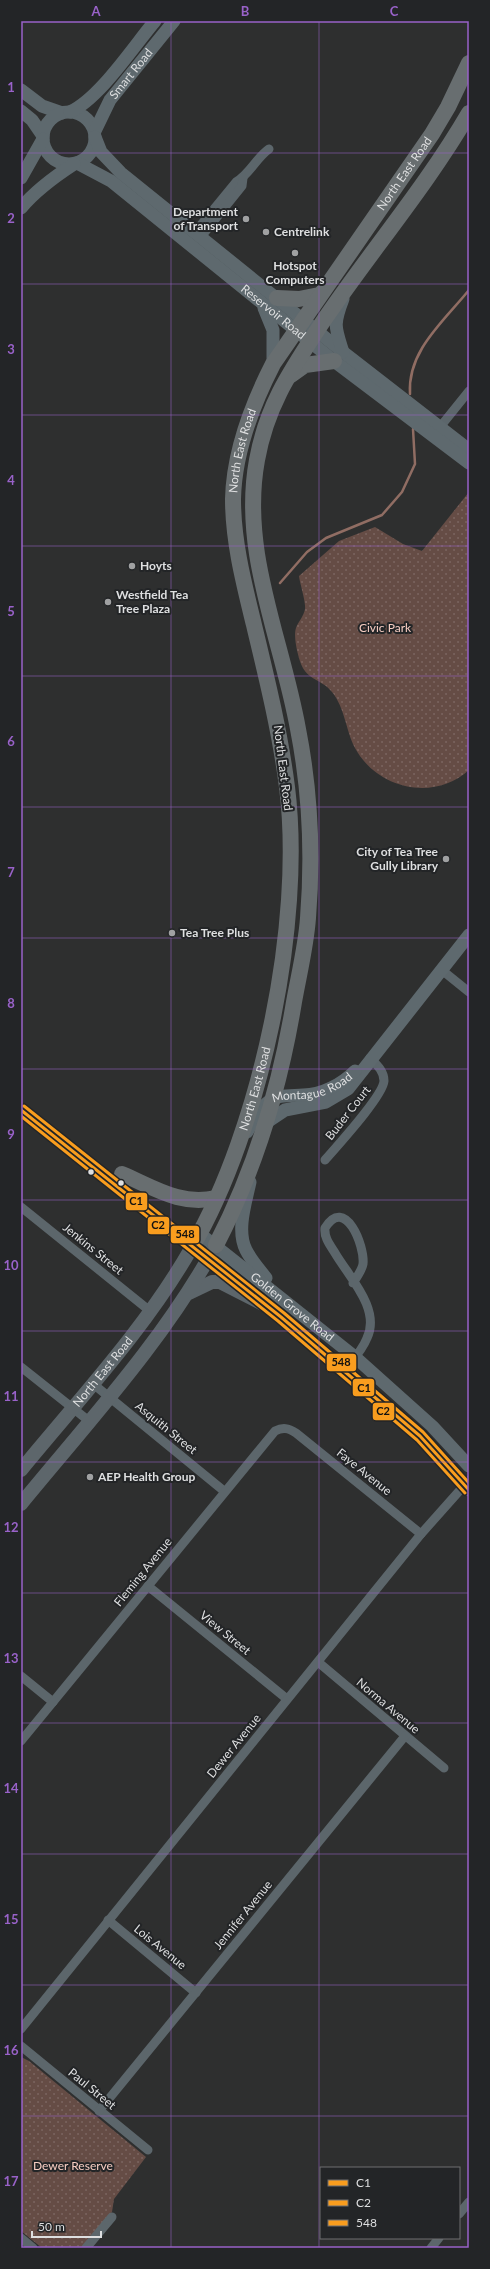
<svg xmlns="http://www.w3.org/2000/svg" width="490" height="2269" font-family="Lato,sans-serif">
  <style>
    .park { fill: url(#park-dots) }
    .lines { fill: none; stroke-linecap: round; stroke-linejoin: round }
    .stream { stroke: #906d63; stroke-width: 2.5 }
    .street { stroke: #5c666b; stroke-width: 9 }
    .secondary { stroke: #5e696e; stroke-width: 13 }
    .primary { stroke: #5d666b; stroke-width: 14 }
    .highway { stroke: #686e70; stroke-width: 16 }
    .bus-1-casing { stroke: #232527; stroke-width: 6 }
    .bus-2-casing { stroke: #232527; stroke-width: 6 }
    .bus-3-casing { stroke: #232527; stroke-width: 6 }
    .bus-1 { stroke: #f99d1e; stroke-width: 3 }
    .bus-2 { stroke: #f99d1e; stroke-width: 3 }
    .bus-3 { stroke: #f99d1e; stroke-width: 3 }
    .grid { fill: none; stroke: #9962c9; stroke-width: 1; stroke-opacity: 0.55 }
    .poi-dot { fill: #a0a1a2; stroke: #232527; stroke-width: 1.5 }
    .bus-dot { fill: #dedfe0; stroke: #232527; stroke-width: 1.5 }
    .labels { text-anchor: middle; stroke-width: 4; stroke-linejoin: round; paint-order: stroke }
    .street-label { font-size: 12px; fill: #dedfe0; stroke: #232527 }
    .poi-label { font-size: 12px; font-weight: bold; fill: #dedfe0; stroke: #232527; text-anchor: start }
    .park-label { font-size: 12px; fill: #f6cdc2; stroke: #232527 }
    .line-badge { stroke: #232527; stroke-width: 1.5 }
    .pale-badge-label { font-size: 11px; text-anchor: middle; font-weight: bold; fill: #111 }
    .neatline { fill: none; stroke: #9962c9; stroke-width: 1.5 }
    .grid-label { font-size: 13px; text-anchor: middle; font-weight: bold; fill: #9962c9 }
  </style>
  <defs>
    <pattern id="park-dots" width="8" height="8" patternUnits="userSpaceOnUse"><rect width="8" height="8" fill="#654c45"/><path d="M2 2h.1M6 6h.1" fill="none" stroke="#7b6560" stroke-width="1.8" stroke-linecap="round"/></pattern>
  </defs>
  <rect width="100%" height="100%" fill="#2e2f2f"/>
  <g class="park">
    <path d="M469,492V770C434,802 377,789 355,748C346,731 345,708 332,692C323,680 307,680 301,664C298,656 293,637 296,628C298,622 304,616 305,609C306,602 300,584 299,576L339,541L375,527L403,544L422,551Z"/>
    <polygon points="21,2057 29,2061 146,2157 114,2199 112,2212 82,2248 42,2248 21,2231"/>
  </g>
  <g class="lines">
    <g class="stream">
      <path d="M410,394C407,351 444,321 469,290"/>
      <polyline points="280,583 307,552 326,538 382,515 402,492 415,464 413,429"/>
    </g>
    <g class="street">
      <path d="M195,232L236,182C250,174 256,158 269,149"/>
      <polyline points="201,237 242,186 243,178"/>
      <polyline points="436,432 469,391"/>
      <polyline points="443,971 469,992"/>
      <path d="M325,1160C337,1146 383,1096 384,1081C384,1071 377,1065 370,1058"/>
      <polyline points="21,1207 150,1311"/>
      <polyline points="21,1367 89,1421"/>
      <path d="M344,1371C352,1361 362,1351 367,1338C381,1309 349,1277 335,1253C330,1245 324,1238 325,1228C345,1195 365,1246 363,1264C362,1270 357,1277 353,1283"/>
      <polyline points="92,1383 224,1491"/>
      <polyline points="148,1586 287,1699"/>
      <polyline points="318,1662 444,1768"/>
      <polyline points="21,1676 53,1702"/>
      <path d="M21,1741L275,1431C283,1427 288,1428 296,1433L421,1534"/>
      <polyline points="108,1920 196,1993"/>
      <polyline points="21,2029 421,1534 469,1480"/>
      <polyline points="21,2046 148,2150"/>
      <polyline points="99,2111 405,1736"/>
      <polyline points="459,2214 469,2202"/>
      <polyline points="21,2238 33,2248"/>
      <polyline points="86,2248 112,2217"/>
      <polyline points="431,2248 439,2238"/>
    </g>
    <g class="secondary">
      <polyline points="21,90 42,106 62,113"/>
      <polyline points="21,111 32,120 43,136"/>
      <circle cx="69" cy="138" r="26"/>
      <path d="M70,112C100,98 133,47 155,21"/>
      <path id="s1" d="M95,131L110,100L174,21"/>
      <polyline points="95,137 101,152 121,173 343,352 469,450"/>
      <path id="s2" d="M77,163L111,181L334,361L469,463"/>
      <polyline points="21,178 43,139"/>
      <path d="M21,208C36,190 54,177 74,164"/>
      <path d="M343,299C333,325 335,327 343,352"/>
      <polyline points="264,308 273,330 273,364"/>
      <polyline points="267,1122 285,1110 326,1102 348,1089 469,935"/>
      <path id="s3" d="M247,1132C253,1122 258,1109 268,1102C278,1094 291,1096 303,1095C322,1095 342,1084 355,1071"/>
      <path d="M250,1182C246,1202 236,1230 246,1250C251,1260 259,1269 266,1278"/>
      <path id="s4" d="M199,1233L355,1357L432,1426L469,1466"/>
      <polyline points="192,1247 281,1317 420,1436 469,1490"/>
    </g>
    <g class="primary">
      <polyline points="189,1293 212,1282 220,1282 265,1305"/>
      <path id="s5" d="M21,1470C80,1398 146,1328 192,1247"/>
      <path d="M21,1504C89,1421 164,1340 216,1245"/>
    </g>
    <g class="highway">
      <polyline points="277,298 299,299 319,295"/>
      <polyline points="291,375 305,365 334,361"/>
      <path d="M122,1174C155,1188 180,1206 216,1198"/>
      <path d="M216,1245C256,1168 280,1087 294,1002C299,974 306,946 308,918C313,855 310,790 298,729C282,639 240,552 257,460C267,404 292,369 322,323C370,252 426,187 469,113"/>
      <path id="s6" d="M192,1247C261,1128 304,923 287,787C280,732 267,679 254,625C244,584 233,542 233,499C234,453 252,405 273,364L432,134L448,107L469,63"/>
    </g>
    <defs>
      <polyline id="bus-1" points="21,1110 281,1317 420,1436 469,1490"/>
      <polyline id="bus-2" points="21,1116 278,1321 417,1440 465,1493"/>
      <polyline id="bus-3" points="24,1106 284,1313 423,1432 469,1483"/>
    </defs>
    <use href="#bus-1" class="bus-1-casing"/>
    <use href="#bus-2" class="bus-2-casing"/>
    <use href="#bus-3" class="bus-3-casing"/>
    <use href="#bus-1" class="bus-1"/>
    <use href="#bus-2" class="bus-2"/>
    <use href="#bus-3" class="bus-3"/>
  </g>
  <path class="grid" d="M171,21V2248M319,21V2248M21,153H469M21,284H469M21,415H469M21,546H469M21,676H469M21,807H469M21,938H469M21,1069H469M21,1200H469M21,1331H469M21,1462H469M21,1593H469M21,1723H469M21,1854H469M21,1985H469M21,2116H469"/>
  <g class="poi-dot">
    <circle cx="246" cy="219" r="4"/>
    <circle cx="266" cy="232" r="4"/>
    <circle cx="295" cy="253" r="4"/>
    <circle cx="132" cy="566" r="4"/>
    <circle cx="108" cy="602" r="4"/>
    <circle cx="446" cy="859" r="4"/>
    <circle cx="172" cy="933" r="4"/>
    <circle cx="90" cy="1477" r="4"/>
  </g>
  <g class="bus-dot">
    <circle cx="91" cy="1172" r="3.5"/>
    <circle cx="121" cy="1183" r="3.5"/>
  </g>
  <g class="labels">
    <g class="street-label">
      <text dy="4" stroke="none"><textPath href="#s1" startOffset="68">Smart Road</textPath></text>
      <text dy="4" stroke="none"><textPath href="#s6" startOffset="1143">North East Road</textPath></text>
      <text dy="4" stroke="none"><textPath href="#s2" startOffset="247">Reservoir Road</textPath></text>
      <text dy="4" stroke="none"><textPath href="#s6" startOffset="819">North East Road</textPath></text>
      <text transform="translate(283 768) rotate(83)" y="4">North East Road</text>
      <text dy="4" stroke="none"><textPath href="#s3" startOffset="84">Montague Road</textPath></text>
      <text dy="4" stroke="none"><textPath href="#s6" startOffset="171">North East Road</textPath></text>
      <text transform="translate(348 1113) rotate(-52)" y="4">Buder Court</text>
      <text transform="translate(93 1249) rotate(39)" y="4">Jenkins Street</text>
      <text dy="4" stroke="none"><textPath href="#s4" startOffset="119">Golden Grove Road</textPath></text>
      <text dy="4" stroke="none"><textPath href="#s5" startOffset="128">North East Road</textPath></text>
      <text transform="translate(166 1428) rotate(39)" y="4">Asquith Street</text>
      <text transform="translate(364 1472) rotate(39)" y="4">Faye Avenue</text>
      <text transform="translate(143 1572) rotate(-51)" y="4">Fleming Avenue</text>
      <text transform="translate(225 1633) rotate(39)" y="4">View Street</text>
      <text transform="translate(388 1706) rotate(40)" y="4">Norma Avenue</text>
      <text transform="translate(234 1746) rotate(-51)" y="4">Dewer Avenue</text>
      <text transform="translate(243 1915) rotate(-51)" y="4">Jennifer Avenue</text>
      <text transform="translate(160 1947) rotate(39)" y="4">Lois Avenue</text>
      <text transform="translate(92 2089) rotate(39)" y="4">Paul Street</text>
    </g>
    <g class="poi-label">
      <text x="238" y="216" text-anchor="end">Department<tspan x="238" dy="14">of Transport</tspan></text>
      <text x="274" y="236">Centrelink</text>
      <text x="295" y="270" text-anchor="middle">Hotspot<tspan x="295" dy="14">Computers</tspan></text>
      <text x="140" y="570">Hoyts</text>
      <text x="116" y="599">Westfield Tea<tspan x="116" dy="14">Tree Plaza</tspan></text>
      <text x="438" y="856" text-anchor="end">City of Tea Tree<tspan x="438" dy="14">Gully Library</tspan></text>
      <text x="180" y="937">Tea Tree Plus</text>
      <text x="98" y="1481">AEP Health Group</text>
    </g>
    <g class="park-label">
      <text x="385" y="632">Civic Park</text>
      <text x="73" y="2170">Dewer Reserve</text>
    </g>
  </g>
  <g class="line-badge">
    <rect x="125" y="1192" width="23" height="19" rx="4" fill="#f99d1e"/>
    <rect x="147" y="1216" width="23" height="19" rx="4" fill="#f99d1e"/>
    <rect x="170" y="1225" width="30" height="19" rx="4" fill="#f99d1e"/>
    <rect x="326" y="1353" width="31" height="19" rx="4" fill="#f99d1e"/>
    <rect x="352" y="1378" width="23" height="19" rx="4" fill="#f99d1e"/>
    <rect x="372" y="1402" width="23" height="19" rx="4" fill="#f99d1e"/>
  </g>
  <g class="pale-badge-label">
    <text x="136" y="1205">C1</text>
    <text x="158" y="1229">C2</text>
    <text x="185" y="1238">548</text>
    <text x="341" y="1366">548</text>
    <text x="364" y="1392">C1</text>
    <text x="383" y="1415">C2</text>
  </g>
  <rect width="490" height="2269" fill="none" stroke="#232527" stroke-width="44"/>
  <rect x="320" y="2167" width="140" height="72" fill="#232527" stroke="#6e6f71"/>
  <rect x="328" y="2180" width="20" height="6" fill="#f99d1e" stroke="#6e6f71"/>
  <text x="356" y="2187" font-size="12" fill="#dedfe0">C1</text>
  <rect x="328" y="2200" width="20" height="6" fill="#f99d1e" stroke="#6e6f71"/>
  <text x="356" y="2207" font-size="12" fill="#dedfe0">C2</text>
  <rect x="328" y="2220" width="20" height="6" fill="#f99d1e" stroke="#6e6f71"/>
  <text x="356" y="2227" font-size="12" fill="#dedfe0">548</text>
  <path d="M32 2231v6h69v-6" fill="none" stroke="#dedfe0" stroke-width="2"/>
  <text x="38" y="2231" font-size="12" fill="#dedfe0" stroke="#232527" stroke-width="3" paint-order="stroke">50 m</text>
  <rect x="22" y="22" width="446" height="2225" class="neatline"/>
  <g class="grid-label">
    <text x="96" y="16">A</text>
    <text x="245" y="16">B</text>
    <text x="394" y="16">C</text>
    <text x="11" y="92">1</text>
    <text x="11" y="223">2</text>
    <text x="11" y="354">3</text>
    <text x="11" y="485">4</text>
    <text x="11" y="616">5</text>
    <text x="11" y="746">6</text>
    <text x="11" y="877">7</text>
    <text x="11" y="1008">8</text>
    <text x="11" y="1139">9</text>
    <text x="11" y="1270">10</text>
    <text x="11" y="1401">11</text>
    <text x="11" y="1532">12</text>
    <text x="11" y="1663">13</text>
    <text x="11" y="1793">14</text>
    <text x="11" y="1924">15</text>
    <text x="11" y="2055">16</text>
    <text x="11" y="2186">17</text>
  </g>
</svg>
